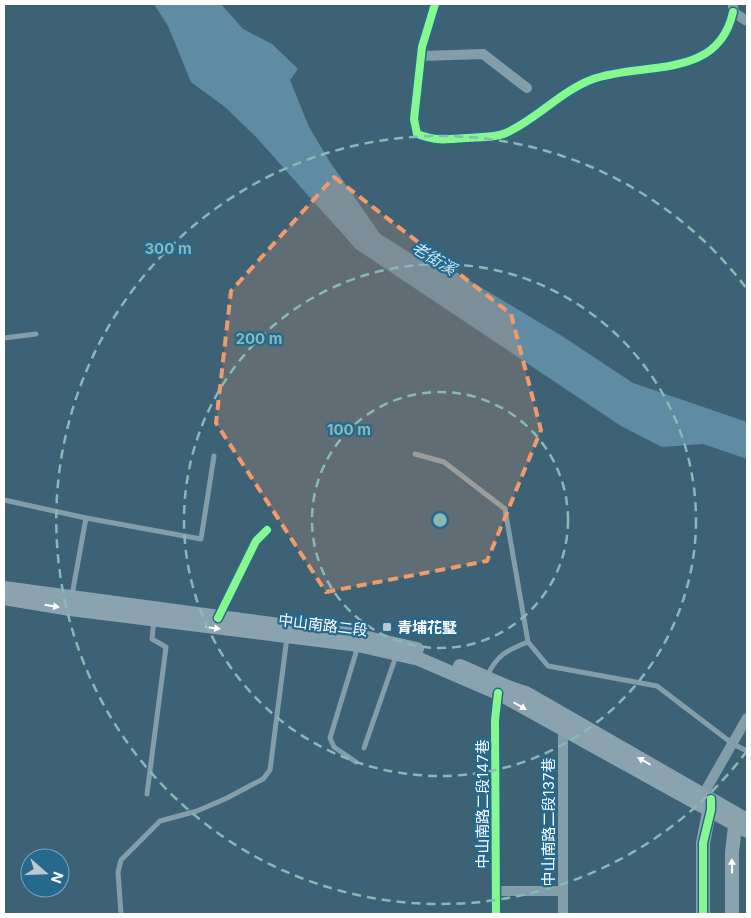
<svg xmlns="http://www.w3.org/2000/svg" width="751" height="918" viewBox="0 0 751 918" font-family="Inter,'Noto Sans TC',sans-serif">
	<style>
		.water { fill: #608ca3 }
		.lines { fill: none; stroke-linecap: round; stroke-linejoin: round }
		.lane { stroke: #849ea9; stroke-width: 5 }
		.street { stroke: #849ea9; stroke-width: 10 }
		.secondary { stroke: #8ba3af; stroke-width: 14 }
		.cycleway-casing { stroke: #25698e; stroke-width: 11 }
		.cycleway { stroke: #87f88f; stroke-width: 8 }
		.oneway { fill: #fff }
		.marked { fill: #f19b6d; fill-opacity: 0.2; stroke: #f19b6d; stroke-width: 4; stroke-dasharray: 10 6; stroke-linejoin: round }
		.ring { fill: none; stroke: #87bab6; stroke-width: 2.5; stroke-dasharray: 9 6 }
		.poi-dot { fill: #bbc8cf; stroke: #25698e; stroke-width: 2 }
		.labels { text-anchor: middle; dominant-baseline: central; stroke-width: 4.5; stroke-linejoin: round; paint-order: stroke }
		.street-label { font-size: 15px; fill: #fff; stroke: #25698e }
		.poi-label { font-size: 15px; font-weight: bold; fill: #fff; stroke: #25698e; text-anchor: start }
		.water-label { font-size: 16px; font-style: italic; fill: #c6e5f3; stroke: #25698e }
		.centre { fill: #87bab6; stroke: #25698e; stroke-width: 2.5 }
		.ring-label { font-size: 15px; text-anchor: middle; font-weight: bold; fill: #87bab6; stroke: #25698e; stroke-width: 4.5; stroke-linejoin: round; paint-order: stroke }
	</style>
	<rect width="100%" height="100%" fill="#3d6276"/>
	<path class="water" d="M 154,4 L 221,4 L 243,29 L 272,44 L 298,69 L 290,80 L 309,127 L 330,162 L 380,234 L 412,254 L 457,273 L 562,336 L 633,383 L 747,422 L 747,459 L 703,444 L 662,447 L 621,426 L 356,249 L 256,137 L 225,107 L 191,82 L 168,26 Z"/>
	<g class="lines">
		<path class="lane" d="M 4,338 L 36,334
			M 415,454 L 444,462 L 505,509 L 528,642 L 548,666 L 657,686 L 733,744 L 747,751
			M 4,500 L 86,518 L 72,595
			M 86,518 L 201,539 L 214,456
			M 487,676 C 497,655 507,650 528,642
			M 364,748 L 396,656
			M 356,762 L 334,747 L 330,738 L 358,646
			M 147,794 L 166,647 L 152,639 L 154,620
			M 121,914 L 118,872 L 121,860 L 160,821 L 197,811 L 227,798 L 263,779 L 270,770 L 287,637"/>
		<path class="street" d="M 435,4 L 422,47 L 414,119 L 417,134 C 437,141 443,140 465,138 C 477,137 495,138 506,133 C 537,119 561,91 593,79 C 643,61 718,81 733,12
			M 733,4 L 733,12 L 747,21
			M 421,56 L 483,54 L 527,88
			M 218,618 L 256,541 L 267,530
			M 700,800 L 747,718
			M 496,891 L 563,891
			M 496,914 L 495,720 L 498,693
			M 563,914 L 563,730"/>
		<path class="secondary" d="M 4,588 L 354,635 L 417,649
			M 4,598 L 70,609 L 358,645 L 419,659 L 498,693 L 747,831
			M 460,666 C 482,675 503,687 526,693 L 747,820
			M 703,914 L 703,843 L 711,802
			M 732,914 L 732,852 L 736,818"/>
		<defs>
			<path id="cycleway" d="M 435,4 L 422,47 L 414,119 L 417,134 C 437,141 443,140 465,138 C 477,137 495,138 506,133 C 537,119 561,91 593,79 C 643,61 718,81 733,12
				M 218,618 L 256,541 L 267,530
				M 496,914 L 495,720 L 498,693
				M 703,914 L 703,843 L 711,810 L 711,799"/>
		</defs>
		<use href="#cycleway" class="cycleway-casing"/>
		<use href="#cycleway" class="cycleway"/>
	</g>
	<defs><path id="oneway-solid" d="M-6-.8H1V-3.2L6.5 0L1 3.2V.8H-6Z" transform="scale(1.25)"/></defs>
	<g class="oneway">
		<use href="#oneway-solid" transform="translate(52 606) rotate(9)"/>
		<use href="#oneway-solid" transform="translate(213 628) rotate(7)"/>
		<use href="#oneway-solid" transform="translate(520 706) rotate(30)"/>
		<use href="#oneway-solid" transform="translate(644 761) rotate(-150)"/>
		<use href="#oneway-solid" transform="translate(732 866) rotate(-91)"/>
	</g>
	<path class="marked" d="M 334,177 L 511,314 L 541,430 L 487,561 L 326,592 L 216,423 L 231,291 Z"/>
	<g class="ring">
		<circle cx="440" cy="520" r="128"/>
		<circle cx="440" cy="520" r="256"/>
		<path d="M747 751A384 384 0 1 1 747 289"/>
	</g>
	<rect class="poi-dot" x="382" y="622" width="10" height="10" rx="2.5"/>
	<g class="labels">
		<g class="street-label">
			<text transform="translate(323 625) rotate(7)">中山南路二段</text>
			<text transform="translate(482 804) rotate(-90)">中山南路二段147巷</text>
			<text transform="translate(548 822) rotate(-90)">中山南路二段137巷</text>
		</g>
		<g class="poi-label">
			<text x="397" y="627">青埔花墅</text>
		</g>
		<g class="water-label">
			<text transform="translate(434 258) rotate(31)">老街溪</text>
		</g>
	</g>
	<circle cx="440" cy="520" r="8" class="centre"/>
	<g class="ring-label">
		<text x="168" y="254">300 m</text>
		<text x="259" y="344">200 m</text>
		<text x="349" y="435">100 m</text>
	</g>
	<rect width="751" height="918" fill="none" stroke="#ffffff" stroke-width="10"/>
	<g transform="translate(45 873) rotate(110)"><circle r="24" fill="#25698e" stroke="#7ca5bb"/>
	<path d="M0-4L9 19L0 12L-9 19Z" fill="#bbc8cf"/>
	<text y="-8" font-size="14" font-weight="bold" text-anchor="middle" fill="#ffffff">N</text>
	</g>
</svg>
